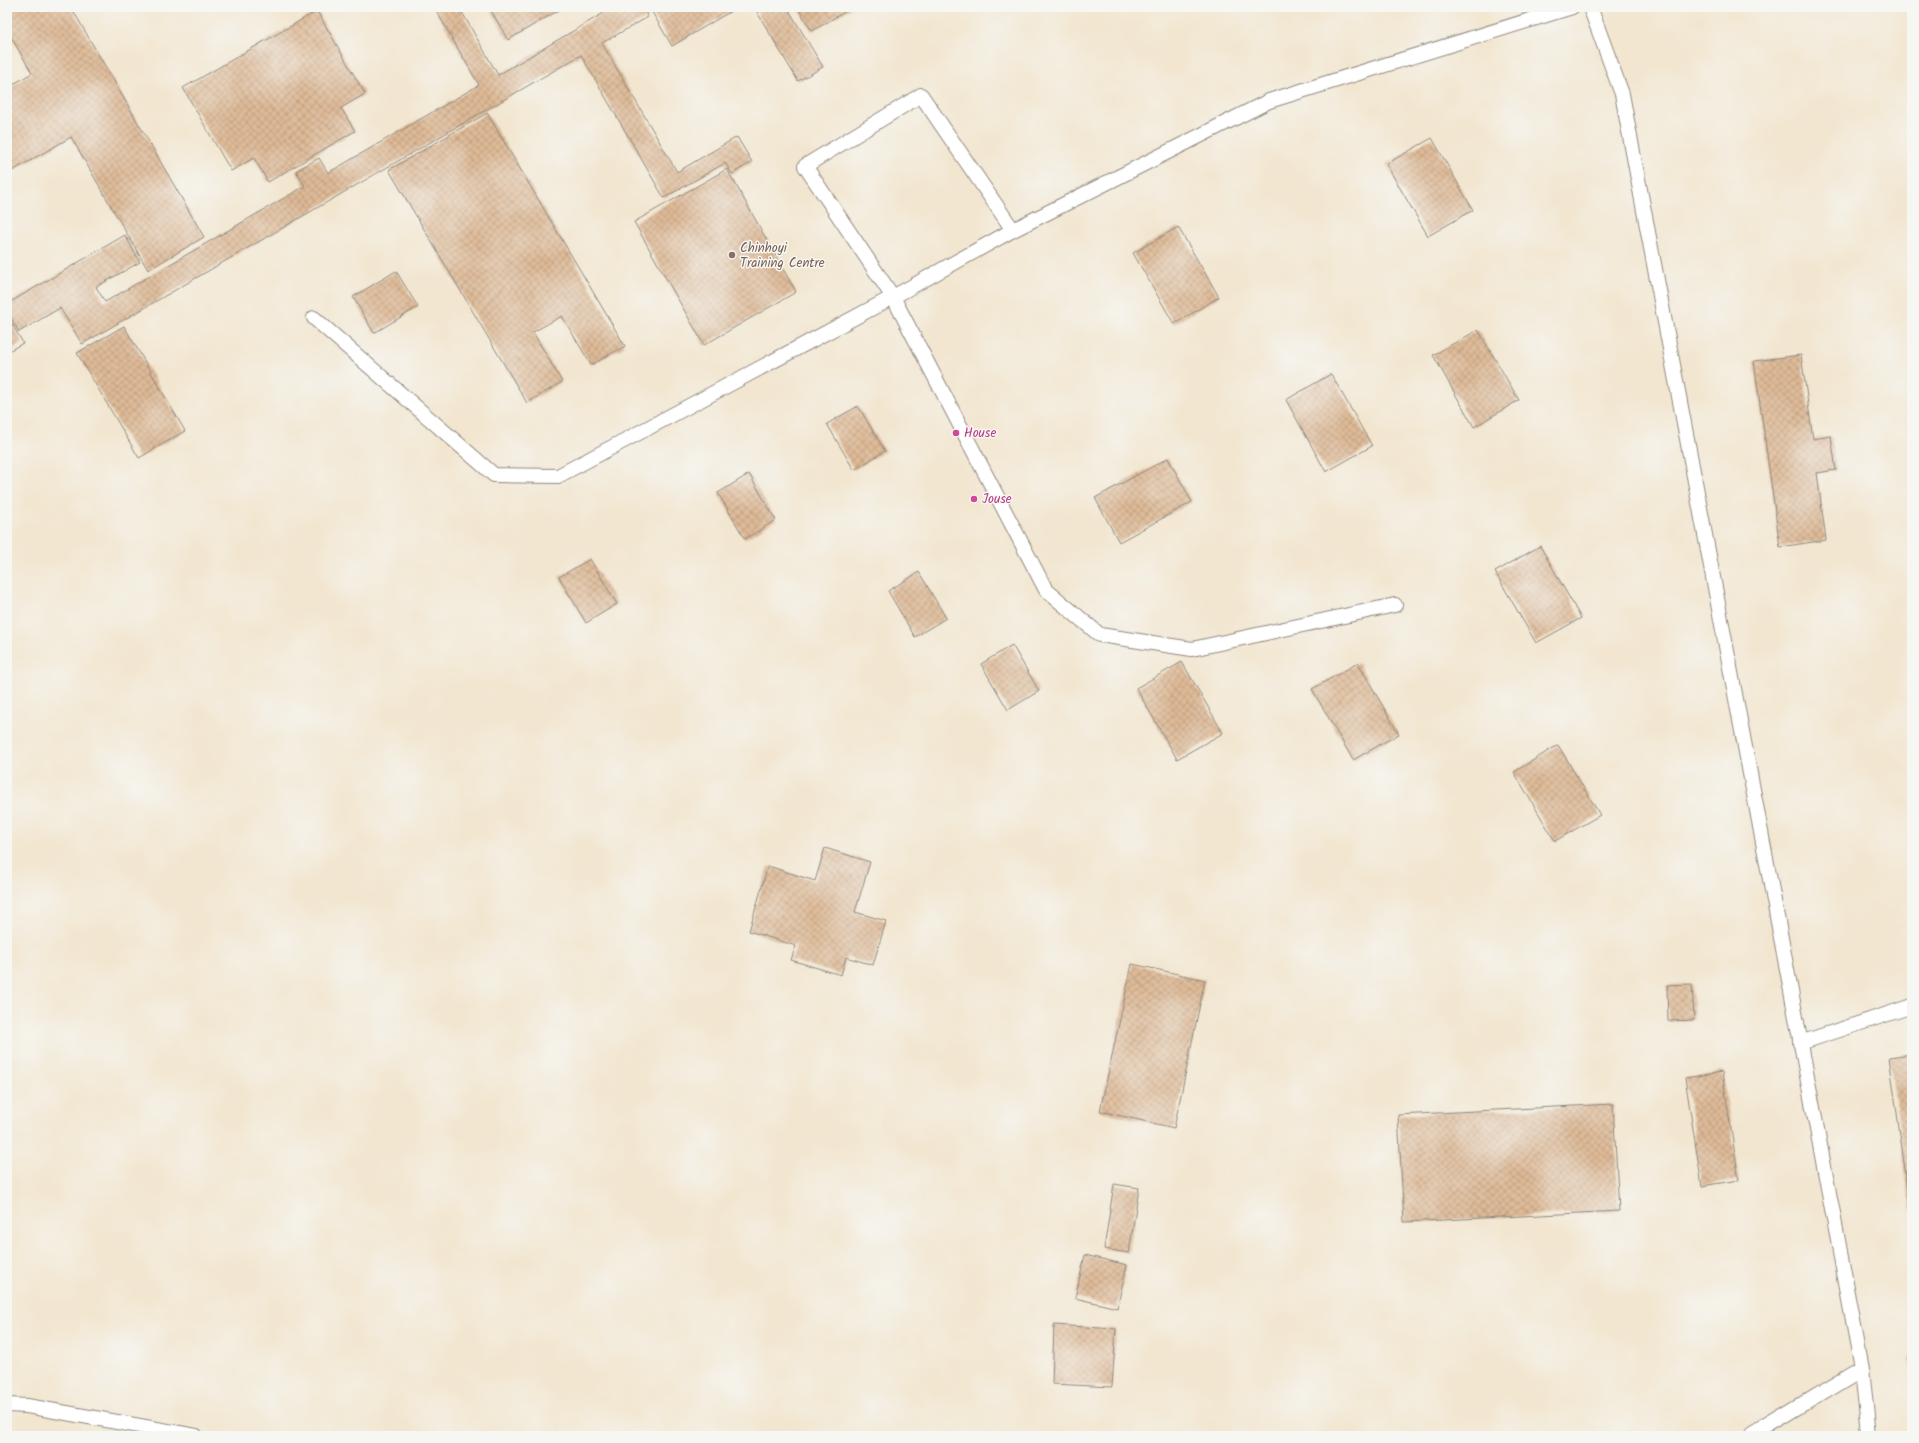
<svg xmlns="http://www.w3.org/2000/svg" width="1919" height="1443" viewBox="0 0 1919 1443" font-family="Kalam,sans-serif">
	<style>
		.building { fill: url(#building-cross-hatch) }
		.lines { fill: none; stroke-linecap: round; stroke-linejoin: round }
		.service-casing { stroke: #8e887e; stroke-width: 16 }
		.service { stroke: #fff; stroke-width: 14 }
		.education-dot { fill: #8d6e63; stroke: #f6f6f2; stroke-width: 1.5 }
		.hotel-dot { fill: #d1479c; stroke: #f6f6f2; stroke-width: 1.5 }
		.labels { text-anchor: middle; dominant-baseline: central; stroke-width: 3; stroke-linejoin: round; paint-order: stroke }
		.education-label { font-size: 13px; fill: #785e54; stroke: #f6f6f2; text-anchor: start }
		.hotel-label { font-size: 13px; fill: #b23c85; stroke: #f6f6f2; text-anchor: start }
	</style>
	<defs>
		<pattern id="building-cross-hatch" width="8" height="8" patternUnits="userSpaceOnUse"><rect width="8" height="8" fill="#dfbb98"/><path d="M0 0l8 8M0 8l8-8" fill="none" stroke="#b5987c"/></pattern>
	</defs>
	<rect width="100%" height="100%" fill="#f6f6f2"/>
	<filter id="ink" filterUnits="userSpaceOnUse"><feTurbulence type="fractalNoise" baseFrequency=".025" numOctaves="2"/><feDisplacementMap in="SourceGraphic" scale="8" xChannelSelector="R" yChannelSelector="G"/><feConvolveMatrix kernelMatrix="1 2 1 2 8 2 1 2 1" color-interpolation-filters="sRGB"/></filter>
	<filter id="wash" filterUnits="userSpaceOnUse"><feTurbulence type="fractalNoise" baseFrequency=".012" numOctaves="4" result="noise"/><feDisplacementMap in="SourceGraphic" scale="16" xChannelSelector="R" yChannelSelector="G"/><feGaussianBlur stdDeviation="0.9" result="paint"/><feColorMatrix in="noise" values="0 0 0 0 0 0 0 0 0 0 0 0 0 0 0 0 0 1.4 0 .05"/><feComposite in="paint" operator="in"/></filter>
	<g filter="url(#wash)">
		<rect width="100%" height="100%" fill="#f2e6d0"/>
		<g id="blocks">
			<path class="building" d="M 7,7 L 71,7 L 204,237 L 148,270 L 71,137 L 7,174 L 7,88 L 32,73 L 7,30 Z
				M 434,7 L 459,7 L 498,75 L 614,7 L 642,7 L 648,17 L 602,43 L 677,172 L 737,137 L 752,162 L 732,174 L 725,163 L 664,198 L 581,55 L 82,344 L 60,308 L 19,332 L 7,311 L 7,304 L 125,235 L 140,262 L 96,287 L 105,302 L 305,186 L 296,171 L 319,158 L 328,173 L 479,85 Z
				M 489,7 L 564,7 L 508,40 Z
				M 649,7 L 738,7 L 672,46 Z
				M 754,7 L 787,7 L 823,67 L 798,81 Z
				M 797,7 L 853,7 L 812,31 Z
				M 317,11 L 365,94 L 341,108 L 355,131 L 268,182 L 254,158 L 231,171 L 183,88 Z
				M 487,113 L 625,346 L 591,365 L 562,316 L 533,332 L 562,382 L 527,403 L 389,170 Z
				M 1432,138 L 1473,210 L 1428,236 L 1386,164 Z
				M 727,169 L 796,292 L 704,345 L 634,222 Z
				M 1178,227 L 1219,297 L 1174,324 L 1133,253 Z
				M 396,271 L 418,307 L 374,333 L 353,297 Z
				M 7,315 L 23,343 L 7,352 Z
				M 124,326 L 185,431 L 139,458 L 77,353 Z
				M 1478,330 L 1519,400 L 1474,427 L 1433,355 Z
				M 1801,355 L 1813,439 L 1831,436 L 1836,470 L 1817,473 L 1826,540 L 1780,547 L 1754,361 Z
				M 1331,374 L 1372,446 L 1326,472 L 1286,400 Z
				M 858,406 L 885,451 L 854,470 L 827,424 Z
				M 1168,458 L 1192,502 L 1119,542 L 1095,498 Z
				M 749,474 L 776,520 L 745,539 L 718,493 Z
				M 1540,546 L 1581,618 L 1536,643 L 1495,572 Z
				M 590,559 L 617,604 L 586,623 L 559,577 Z
				M 919,572 L 946,618 L 915,637 L 888,591 Z
				M 1012,645 L 1039,691 L 1008,710 L 981,664 Z
				M 1182,662 L 1223,733 L 1177,759 L 1136,688 Z
				M 1358,663 L 1399,734 L 1353,760 L 1312,689 Z
				M 1558,745 L 1600,815 L 1555,841 L 1514,772 Z
				M 825,848 L 870,862 L 855,912 L 886,921 L 873,965 L 846,957 L 841,975 L 791,960 L 796,946 L 749,931 L 768,866 L 815,881 Z
				M 1132,964 L 1205,980 L 1174,1128 L 1100,1111 Z
				M 1692,984 L 1694,1020 L 1668,1021 L 1667,985 Z
				M 1912,1054 L 1912,1212 L 1911,1212 L 1889,1057 Z
				M 1722,1072 L 1739,1180 L 1702,1186 L 1685,1078 Z
				M 1613,1104 L 1619,1211 L 1404,1222 L 1398,1115 Z
				M 1114,1184 L 1139,1188 L 1129,1253 L 1104,1249 Z
				M 1085,1255 L 1127,1265 L 1117,1308 L 1075,1298 Z
				M 1054,1325 L 1116,1329 L 1112,1387 L 1052,1384 Z
				M 1912,1356 L 1912,1371 L 1911,1371 L 1910,1357 Z"/>
		</g>
	</g>
	<g filter="url(#ink)">
		<use href="#blocks" fill-opacity="0" stroke="#8e887e" stroke-width="1"/>
		<g class="lines">
			<defs>
				<path id="service" d="M 1590,7 L 1622,94 L 1862,1368 L 1869,1436
					M 1013,230 L 921,95 L 805,166 L 893,297 L 1046,590 L 1100,635 L 1192,649 L 1395,605
					M 314,318 L 494,475 L 558,476 L 893,297 L 1013,230 L 1269,101 L 1572,7
					M 1800,1043 L 1912,1006
					M 7,1405 L 27,1406 L 196,1436
					M 1749,1436 L 1862,1368"/>
			</defs>
			<use href="#service" class="service-casing"/>
			<use href="#service" class="service"/>
		</g>
	</g>
	<circle class="education-dot" cx="732" cy="255" r="4"/>
	<g class="hotel-dot">
		<circle cx="956" cy="433" r="4"/>
		<circle cx="974" cy="499" r="4"/>
	</g>
	<g class="labels">
		<g class="education-label">
			<text x="740" y="248">Chinhoyi<tspan x="740" dy="15">Training Centre</tspan></text>
		</g>
		<g class="hotel-label">
			<text x="964" y="433">House</text>
			<text x="982" y="499">Jouse</text>
		</g>
	</g>
	<rect width="1919" height="1443" fill="none" stroke="#f6f6f2" stroke-width="24"/>
</svg>
